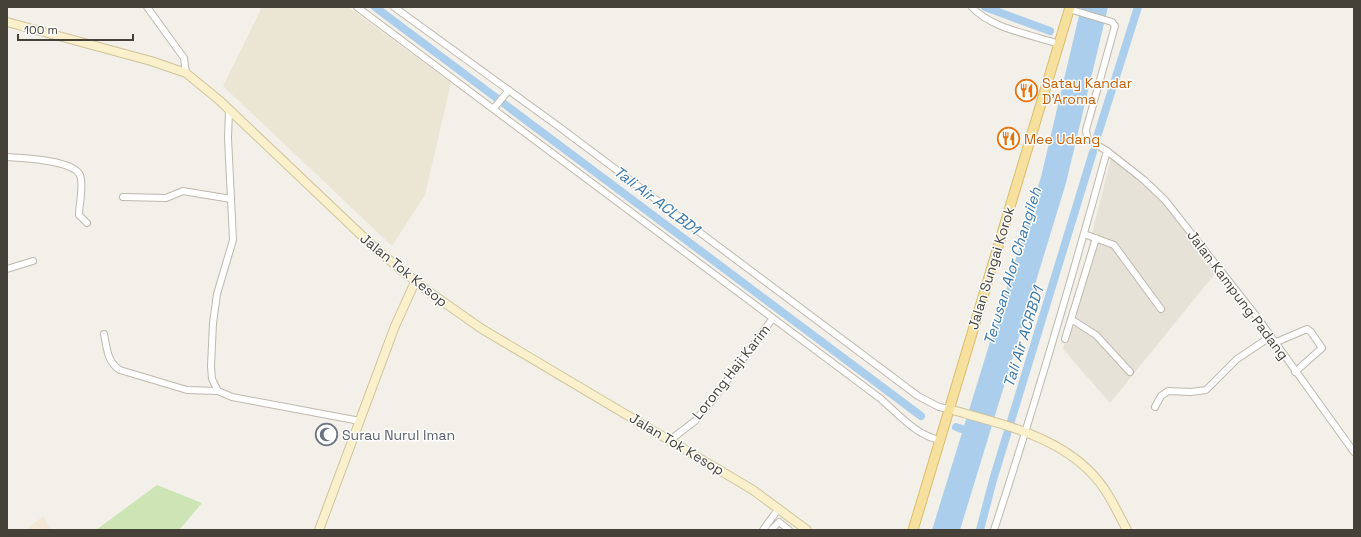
<svg xmlns="http://www.w3.org/2000/svg" width="1361" height="537" viewBox="0 0 1361 537" font-family="'Space Grotesk',sans-serif">
	<style>
		.residential { fill: #e6e2d7 }
		.commercial { fill: #f3e7d6 }
		.education { fill: #ebe5d4 }
		.green { fill: #cde4b5 }
		.water { fill: #aaceeb }
		.lines { fill: none; stroke-linecap: round; stroke-linejoin: round }
		.canal { stroke: #aaceeb; stroke-width: 8 }
		.street-casing { stroke: #beb8ac; stroke-width: 8 }
		.secondary-casing { stroke: #cfc39c; stroke-width: 10 }
		.primary-casing { stroke: #dabd6f; stroke-width: 11 }
		.street { stroke: #fff; stroke-width: 6 }
		.secondary { stroke: #faf0cb; stroke-width: 8 }
		.primary { stroke: #f6e09e; stroke-width: 9 }
		.labels { text-anchor: middle; dominant-baseline: central; stroke-width: 3; stroke-linejoin: round; paint-order: stroke }
		.food-label { font-size: 14px; fill: #c56008; stroke: #fff; text-anchor: start }
		.street-label { font-size: 14px; fill: #464138; stroke: #fff }
		.worship-label { font-size: 14px; fill: #5b616d; stroke: #fff; text-anchor: start }
		.water-label { font-size: 15px; font-style: italic; fill: #3977aa; stroke: #fff }
	</style>
	<rect width="100%" height="100%" fill="#f3f0e9"/>
	<path class="residential" d="M 1111,158 L 1164,202 L 1217,271 L 1110,403 L 1063,349 Z"/>
	<path class="commercial" d="M 43,516 L 51,530 L 25,530 Z"/>
	<path class="education" d="M 262,7 L 348,7 L 451,83 L 425,195 L 392,246 L 223,86 Z"/>
	<path class="green" d="M 157,485 L 202,503 L 179,530 L 96,530 Z"/>
	<path class="water" d="M 1081,7 L 1108,7 L 1066,183 L 960,530 L 932,530 L 1041,177 Z"/>
	<g class="lines">
		<path class="canal" d="M 375,7 L 921,416
			M 985,7 L 1050,31
			M 1097,137 L 1138,7
			M 956,427 L 973,433
			M 980,530 L 993,480 L 1093,152"/>
		<defs>
			<path id="street" d="M 147,7 L 184,58 L 186,73
				M 357,7 L 881,399 C 898,414 917,436 940,440
				M 394,7 L 558,126 L 918,396 L 939,407 L 949,409
				M 972,7 C 990,28 1032,35 1059,44
				M 1069,9 L 1112,22 L 1115,26 L 1086,130 L 1087,137 L 1089,140 L 1107,151 L 1144,180 L 1165,200 L 1257,317 L 1354,452
				M 494,108 L 509,90
				M 229,110 L 228,138 L 233,240 L 217,294 L 213,323 L 211,366 L 212,379 L 218,391 L 232,397 L 360,421
				M 7,157 C 23,158 73,160 80,175 C 84,184 79,205 79,215 L 87,223
				M 123,197 L 166,198 L 183,191 L 231,199
				M 1084,234 L 1114,245 L 1161,309
				M 7,269 L 33,261
				M 1071,319 L 1096,335 L 1130,372
				M 104,334 C 107,348 107,362 120,370 L 187,390 L 218,391
				M 1065,339 L 1096,238
				M 1274,343 L 1307,329 L 1311,332 L 1322,348 L 1295,372
				M 1155,407 L 1161,396 L 1168,391 L 1191,392 L 1206,390 L 1237,359 L 1270,337
				M 670,440 L 695,421 L 718,393 L 773,318
				M 763,530 L 779,508
				M 771,530 L 779,522 L 789,530
				M 994,530 C 1035,405 1072,278 1107,151"/>
			<path id="secondary" d="M 7,22 L 151,61 L 186,73 L 219,100 L 377,250 L 425,289 L 482,329 L 753,490 L 807,530
				M 949,409 C 1004,425 1071,438 1105,490 C 1113,502 1120,517 1127,530
				M 319,530 L 395,326 L 415,282"/>
			<path id="primary" d="M 913,530 L 1070,7"/>
		</defs>
		<use href="#street" class="street-casing"/>
		<use href="#secondary" class="secondary-casing"/>
		<use href="#primary" class="primary-casing"/>
		<use href="#street" class="street"/>
		<use href="#secondary" class="secondary"/>
		<use href="#primary" class="primary"/>
	</g>
	<defs>
		<symbol id="restaurant-ring" viewBox="-11 -11 22 22"><circle r="9.5" fill="#fff" stroke="#e8710a" stroke-width="1.5"/><path d="M-5-6h1v4h1v-4h1v4h1v-4h1v5L-1.5 .5V6h-2V.5L-5-1ZM5-6V6H3V1.5H1.5Q1.5-4 5-6Z" fill="#e8710a"/></symbol>
		<symbol id="mosque-ring" viewBox="-11 -11 22 22"><circle r="9.5" fill="#fff" stroke="#6b7280" stroke-width="1.5"/><path d="M3.5-4.9A6 6 0 1 0 3.5 4.9A5 5 0 1 1 3.5-4.9Z" fill="#6b7280"/></symbol>
	</defs>
	<g fill-rule="evenodd">
		<use href="#restaurant-ring" x="1014" y="78" width="25" height="25"/>
		<use href="#restaurant-ring" x="996" y="126" width="25" height="25"/>
		<use href="#mosque-ring" x="314" y="422" width="25" height="25"/>
	</g>
	<g class="labels">
		<g class="food-label">
			<text x="1042" y="83">Satay Kandar<tspan x="1042" dy="16">D'Aroma</tspan></text>
			<text x="1024" y="139">Mee Udang</text>
		</g>
		<g class="street-label">
			<text transform="translate(991 268) rotate(-73)">Jalan Sungai Korok</text>
			<text transform="translate(404 270) rotate(39)">Jalan Tok Kesop</text>
			<text transform="translate(1238 295) rotate(53)">Jalan Kampung Padang</text>
			<text transform="translate(731 372) rotate(-52)">Lorong Haji Karim</text>
			<text transform="translate(677 444) rotate(31)">Jalan Tok Kesop</text>
		</g>
		<g class="worship-label">
			<text x="342" y="435">Surau Nurul Iman</text>
		</g>
		<g class="water-label">
			<text transform="translate(657 200) rotate(37)">Tali Air ACLBD1</text>
			<text transform="translate(1012 266) rotate(-73)">Terusan Alor Changileh</text>
			<text transform="translate(1023 337) rotate(-73)">Tali Air ACRBD1</text>
		</g>
	</g>
	<rect width="1361" height="537" fill="none" stroke="#464138" stroke-width="16"/>
	<path d="M18 34v6h115v-6" fill="none" stroke="#464138" stroke-width="2"/>
	<text x="24" y="34" font-size="12" fill="#464138" stroke="#ffffff" stroke-width="3" paint-order="stroke">100 m</text>
</svg>
